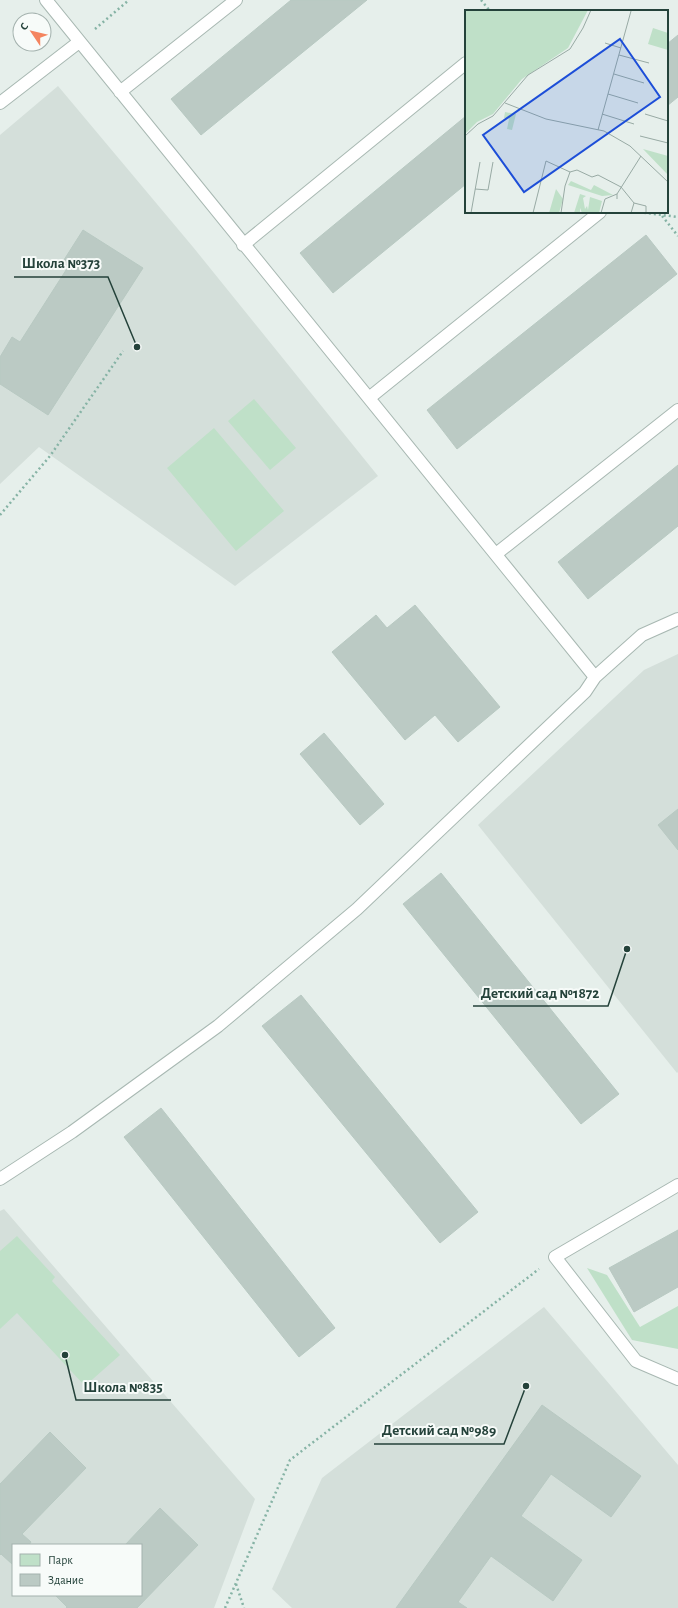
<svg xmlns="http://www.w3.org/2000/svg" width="678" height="1608" viewBox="0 0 678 1608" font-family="'Alegreya Sans',sans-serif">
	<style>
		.built { fill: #d4dfda; fill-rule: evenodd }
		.green { fill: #bfe0c8 }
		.building { fill: #bbcac4; stroke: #b8c9c2 }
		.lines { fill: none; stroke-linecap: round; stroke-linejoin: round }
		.lane-casing { stroke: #a8b8b2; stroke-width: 14 }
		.path { stroke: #86b3a5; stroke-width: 2.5; stroke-dasharray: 2 3; stroke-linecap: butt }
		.lane { stroke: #fff; stroke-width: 12 }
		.inset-road { fill: none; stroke: #98aaa4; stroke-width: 1 }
		.view { fill: #1d4ed8; fill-opacity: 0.15; stroke: #1d4ed8; stroke-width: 2 }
		.inset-edge { fill: none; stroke: #24423a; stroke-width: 2 }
		.leader { fill: none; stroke: #24423a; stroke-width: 1.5 }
		.callout-dot { fill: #24423a; stroke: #f7fbf9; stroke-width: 1.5 }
		.callout-label { font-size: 15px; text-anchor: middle; font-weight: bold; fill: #24423a; stroke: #f7fbf9; stroke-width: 4; stroke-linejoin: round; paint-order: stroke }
	</style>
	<rect width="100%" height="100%" fill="#e6efeb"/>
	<path class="built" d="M 58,86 L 193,247 L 378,476 L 235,586 L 39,447 L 0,484 L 0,135 Z
		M 678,654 L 678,1072 L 677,1073 L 478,825 L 644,670 Z
		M 4,1209 L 255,1499 L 214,1608 L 0,1608 L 0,1211 ZM 13,1545 L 141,1545 L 141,1595 L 13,1595 Z
		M 544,1307 L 678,1465 L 678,1608 L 292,1608 L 272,1589 L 322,1478 Z"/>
	<path class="green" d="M 254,399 L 296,448 L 270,470 L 228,421 Z
		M 214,428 L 284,511 L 236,551 L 167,468 Z
		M 17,1236 L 55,1277 L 52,1281 L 120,1355 L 85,1386 L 17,1313 L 0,1329 L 0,1251 Z
		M 587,1268 L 607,1275 L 640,1327 L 678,1306 L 678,1349 L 632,1340 Z"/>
	<path class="building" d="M 291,0 L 367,0 L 201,135 L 171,99 Z
		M 678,35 L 678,97 L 667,106 L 667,44 Z
		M 466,116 L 466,184 L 333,293 L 300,253 Z
		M 83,230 L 143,268 L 48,415 L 0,384 L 0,357 L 12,337 L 20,342 L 68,267 L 62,263 Z
		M 646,235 L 677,274 L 457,449 L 427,410 Z
		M 678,465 L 678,526 L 588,599 L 558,562 Z
		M 415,605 L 500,707 L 458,742 L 435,715 L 405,740 L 332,652 L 376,615 L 387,628 Z
		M 324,733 L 384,804 L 360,825 L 300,754 Z
		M 678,809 L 678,850 L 658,825 Z
		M 441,873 L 619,1094 L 581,1124 L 403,904 Z
		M 301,995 L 478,1212 L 440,1243 L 262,1026 Z
		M 161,1108 L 335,1328 L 299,1357 L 124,1137 Z
		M 678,1230 L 678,1287 L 634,1312 L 609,1268 Z
		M 542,1405 L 641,1476 L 611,1517 L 551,1474 L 521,1516 L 582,1560 L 553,1601 L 491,1556 L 458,1602 L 467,1608 L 396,1608 Z
		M 50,1432 L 86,1468 L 22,1534 L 31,1542 L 29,1545 L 13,1545 L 12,1564 L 1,1554 L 0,1555 L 0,1484 Z
		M 160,1508 L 198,1545 L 137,1608 L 66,1608 L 67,1607 L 55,1595 L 141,1595 L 141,1545 L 125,1545 Z"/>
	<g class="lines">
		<defs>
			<path id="lane" d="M 46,0 L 595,677
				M 120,92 L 236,0
				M 0,103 L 79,42
				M 243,245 L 466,63
				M 369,398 L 600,212
				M 496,554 L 678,410
				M 0,1179 L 72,1132 L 218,1026 L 357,909 L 585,692 L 595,677 L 642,635 L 678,619
				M 678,1185 L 555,1257 L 636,1361 L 678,1379"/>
		</defs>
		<use href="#lane" class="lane-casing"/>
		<path class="path" d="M 481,0 L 490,11
			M 95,29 L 129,0
			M 639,212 L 678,217
			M 659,212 L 678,236
			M 0,515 L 50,456 L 123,351
			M 236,1584 L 244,1608
			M 225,1608 L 290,1460 L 539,1269"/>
		<use href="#lane" class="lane"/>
	</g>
	<g transform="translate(465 10)">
		<rect width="203" height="203" fill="#e6efeb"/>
		<path d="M 0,0 L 123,0 L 103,38 L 57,69 L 28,104 L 12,112 L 0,124 ZM 188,18 L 203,23 L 203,40 L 183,34 ZM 40,102 L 51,104 L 47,120 L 42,119 L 44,109 L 39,108 ZM 178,139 L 203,146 L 203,165 ZM 106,171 L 126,180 L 129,175 L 148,185 L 137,186 L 103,175 ZM 91,179 L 98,189 L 94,203 L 84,203 ZM 115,184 L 121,186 L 118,188 L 120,199 L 122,196 L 123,200 L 125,187 L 137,191 L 134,203 L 117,203 L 115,198 L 115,203 L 109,203 Z" fill="#bfe0c8"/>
		<path class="inset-road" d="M 140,33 L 156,38M 154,45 L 184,53M 149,64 L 179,73M 143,84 L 173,93M 40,93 L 81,109 L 139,121 L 165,136 L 203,172M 137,104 L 169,114M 180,104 L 203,111M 133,120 L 166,1M 0,126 L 13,114 L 28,106 L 63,65 L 105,39 L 118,18 L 126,0M 175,126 L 203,133M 10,179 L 23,180 L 28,152M 152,189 L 152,184 L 176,146M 169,193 L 181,196 L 181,203M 6,203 L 15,152M 68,203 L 81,151 L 105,162 L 112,160 L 127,167 L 133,165 L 156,177 L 169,193 L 166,203M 96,203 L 100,176 L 105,162M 136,203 L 140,189 L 152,184"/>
		<path class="view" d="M 155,29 L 195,87 L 59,182 L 18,125 Z"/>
		<rect width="203" height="203" class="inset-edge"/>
	</g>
	<path class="leader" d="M137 347L108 277H14M627 949L608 1006H473M65 1355L76 1400H171M526 1386L504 1444H374"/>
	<g class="callout-dot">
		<circle cx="137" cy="347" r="4"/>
		<circle cx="627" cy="949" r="4"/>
		<circle cx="65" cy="1355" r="4"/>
		<circle cx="526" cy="1386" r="4"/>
	</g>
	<g class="callout-label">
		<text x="61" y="268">Школа №373</text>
		<text x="540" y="998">Детский сад №1872</text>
		<text x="123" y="1392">Школа №835</text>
		<text x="439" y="1435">Детский сад №989</text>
	</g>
	<rect x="12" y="1544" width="130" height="52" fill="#f7fbf9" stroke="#a3b1ad"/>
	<rect x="20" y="1554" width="20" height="12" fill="#bfe0c8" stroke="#a3b1ad"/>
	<text x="48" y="1564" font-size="12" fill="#24423a">Парк</text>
	<rect x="20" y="1574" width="20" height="12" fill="#bbcac4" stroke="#a3b1ad"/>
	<text x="48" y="1584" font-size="12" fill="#24423a">Здание</text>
	<g transform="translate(32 32) rotate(305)"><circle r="19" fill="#f7fbf9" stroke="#a3b1ad"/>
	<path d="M0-3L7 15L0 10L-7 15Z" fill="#f4845f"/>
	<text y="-6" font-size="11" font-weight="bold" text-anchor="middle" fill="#24423a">С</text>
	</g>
</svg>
